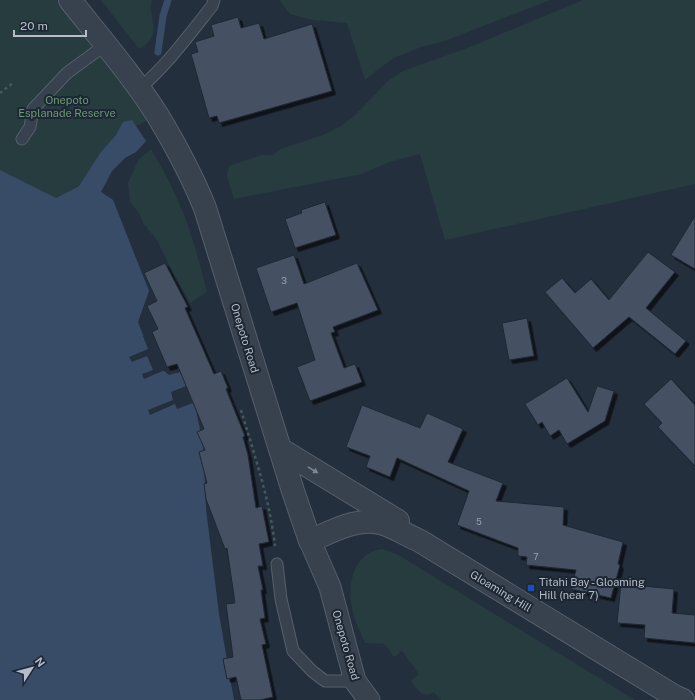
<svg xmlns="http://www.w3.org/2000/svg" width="695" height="700" viewBox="0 0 695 700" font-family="'Public Sans',sans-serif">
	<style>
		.green { fill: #263c3f }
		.water { fill: #394c67 }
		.pier { fill: #242f3e }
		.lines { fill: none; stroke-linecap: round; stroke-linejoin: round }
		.stream { stroke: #394c67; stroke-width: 7 }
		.building { fill: #455162; stroke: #1f2835; filter: url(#shadow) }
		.service-casing { stroke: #565f6c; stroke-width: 13 }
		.minor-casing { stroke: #565f6c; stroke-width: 23 }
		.tertiary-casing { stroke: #565f6c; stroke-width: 24 }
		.path { stroke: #44595c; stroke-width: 2.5; stroke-dasharray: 3 3; stroke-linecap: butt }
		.service { stroke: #38414e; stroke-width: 11 }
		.minor { stroke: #38414e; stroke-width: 21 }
		.tertiary { stroke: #38414e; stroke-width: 22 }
		.oneway { fill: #7c8592 }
		.transit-dot { fill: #1a4fb4; stroke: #1d2633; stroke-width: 1.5 }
		.labels { text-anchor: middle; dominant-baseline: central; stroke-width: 4; stroke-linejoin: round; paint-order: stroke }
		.number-label { font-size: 9px; fill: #98a1af }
		.park-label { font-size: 11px; fill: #6b9a76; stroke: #1d2633 }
		.street-label { font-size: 11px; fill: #b4bcc9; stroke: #1d2633 }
		.poi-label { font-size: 11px; fill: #b4bcc9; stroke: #1d2633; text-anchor: start }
	</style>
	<defs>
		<filter id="shadow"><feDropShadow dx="3.5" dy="3.5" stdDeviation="0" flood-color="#0009"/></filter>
	</defs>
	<rect width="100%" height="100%" fill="#242f3e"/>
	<path class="green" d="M 0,0 L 70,0 L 158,116 L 136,126 L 85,182 L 56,198 L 0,170 Z
		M 101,0 L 152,0 C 148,13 159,30 149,41 C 147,44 142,47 139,49 Z
		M 279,0 L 550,0 L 445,41 L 421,47 L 394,58 L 377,70 L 365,80 L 347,23 L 313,20 L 290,14 Z
		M 583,0 L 695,0 L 695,184 L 445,240 L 420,154 L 389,162 L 362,174 L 234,199 L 227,176 L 229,166 L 262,155 L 273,155 L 281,149 L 323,135 L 341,126 L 355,115 L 388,81 L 403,71 L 470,47 Z
		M 151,149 C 159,163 167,176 173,190 C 189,222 198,257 207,292 L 190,303 L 170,267 L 157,240 L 143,223 L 139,213 L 130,202 L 128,183 L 138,160 Z
		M 382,549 L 389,551 L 400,556 L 635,700 L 441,700 L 434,692 C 423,700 417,689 411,681 L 419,674 L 402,651 L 394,657 L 385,644 L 365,643 C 360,631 354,620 352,608 C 347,583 354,553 382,549 Z"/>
	<path class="water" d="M 132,120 L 146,141 L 136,152 L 125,158 L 112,171 L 101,192 L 113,200 L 149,291 L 138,322 L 154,363 L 169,375 L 188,370 L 203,445 L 206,509 L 219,614 L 234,700 L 0,700 L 0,170 L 56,198 L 79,186 L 101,152 L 116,135 L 123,122 Z"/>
	<path class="pier" d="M 145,335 L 155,362 L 165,370 L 144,379 L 142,374 L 153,370 L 147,356 L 132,362 L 129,357 L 148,349 L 143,336 Z
		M 186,386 L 193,403 L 177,409 L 175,404 L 150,415 L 148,410 L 173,400 L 171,392 Z"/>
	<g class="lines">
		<path class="stream" d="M 158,52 L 163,16 L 168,0"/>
	</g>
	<path class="building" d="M 238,17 L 241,28 L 259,23 L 264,39 L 312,24 L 332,91 L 219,123 L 217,116 L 209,118 L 191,54 L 198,52 L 195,42 L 214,36 L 211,25 Z
		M 325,202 L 336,235 L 295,248 L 285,219 L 302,213 L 301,210 Z
		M 695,216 L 695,269 L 671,255 Z
		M 648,252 L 675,272 L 646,308 L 686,341 L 675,354 L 629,317 L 593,348 L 545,292 L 562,278 L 575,293 L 591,279 L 609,300 Z
		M 294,255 L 304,284 L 357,263 L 378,310 L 333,327 L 335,332 L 331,333 L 344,368 L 355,364 L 362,382 L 310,401 L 297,367 L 315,360 L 297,303 L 271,312 L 256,268 Z
		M 165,263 L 188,307 L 185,308 L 214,374 L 221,371 L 228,388 L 226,389 L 245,436 L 243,437 L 248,455 L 256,508 L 262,506 L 269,542 L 259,544 L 263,566 L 258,566 L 263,590 L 261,590 L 265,618 L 260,619 L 266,644 L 262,645 L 273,697 L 260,700 L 241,700 L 236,677 L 227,679 L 223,659 L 233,657 L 226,604 L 235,603 L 227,548 L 225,549 L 206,499 L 204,484 L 207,483 L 199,452 L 205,450 L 197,432 L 204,429 L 177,364 L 167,367 L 152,332 L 158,329 L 147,306 L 157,301 L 144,273 Z
		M 527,318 L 534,356 L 509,360 L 502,323 Z
		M 567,378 L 588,412 L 597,386 L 614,391 L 605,421 L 567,444 L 559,430 L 550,436 L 542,422 L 538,425 L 525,404 Z
		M 671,379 L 695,405 L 695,466 L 658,427 L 662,423 L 644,404 Z
		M 362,405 L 420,428 L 427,413 L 463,429 L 448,462 L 503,483 L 496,501 L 564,507 L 563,525 L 623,542 L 618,564 L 620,565 L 611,598 L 571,589 L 576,570 L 526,565 L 527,557 L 518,556 L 518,548 L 457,525 L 469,491 L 397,458 L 390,477 L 366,467 L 370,456 L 346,447 Z
		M 621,584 L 674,589 L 672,613 L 695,615 L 695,643 L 644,638 L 645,625 L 617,623 Z"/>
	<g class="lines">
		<defs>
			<path id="service" d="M 139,89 C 167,65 189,35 212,6 L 214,0
				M 22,139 L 30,127 L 33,109 L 67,73 L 105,45
				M 277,564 L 281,599 L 293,651 L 312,671 L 325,681 L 355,681"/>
			<path id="minor" d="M 310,541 L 330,587 L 355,681 L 369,700"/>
			<path id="tertiary" d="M 70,0 C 100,38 132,75 158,116 C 176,146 192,176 205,208 L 293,491 L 310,541 C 333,531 359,516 384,524 C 396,528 408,536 420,541 L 674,696 L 683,700
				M 280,449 L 398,521"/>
		</defs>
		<use href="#service" class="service-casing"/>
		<use href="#minor" class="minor-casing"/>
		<use href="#tertiary" class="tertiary-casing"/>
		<path class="path" d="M 0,93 L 13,83
			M 241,410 C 254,454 270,500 275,546"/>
		<use href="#service" class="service"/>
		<use href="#minor" class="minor"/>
		<use href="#tertiary" class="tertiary"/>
	</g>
	<defs><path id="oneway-solid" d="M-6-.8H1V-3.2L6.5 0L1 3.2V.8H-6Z"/></defs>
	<use class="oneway" href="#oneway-solid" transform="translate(313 470) rotate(31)"/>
	<rect class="transit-dot" x="527" y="584" width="8" height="8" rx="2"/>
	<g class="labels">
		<g class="number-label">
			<text x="284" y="280">3</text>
			<text x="479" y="521">5</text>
			<text x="536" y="556">7</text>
		</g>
		<g class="park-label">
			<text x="67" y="100">Onepoto<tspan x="67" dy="13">Esplanade Reserve</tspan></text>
		</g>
		<g class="street-label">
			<text transform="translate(245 338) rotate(73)">Onepoto Road</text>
			<text transform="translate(501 591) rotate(31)">Gloaming Hill</text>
			<text transform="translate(346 645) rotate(74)">Onepoto Road</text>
		</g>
		<g class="poi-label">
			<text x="539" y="582">Titahi Bay - Gloaming<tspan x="539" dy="13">Hill (near 7)</tspan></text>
		</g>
	</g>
	<g transform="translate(32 668) rotate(54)" stroke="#1d2633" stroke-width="3" paint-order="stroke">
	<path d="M0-3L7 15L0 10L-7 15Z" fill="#b4bcc9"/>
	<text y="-6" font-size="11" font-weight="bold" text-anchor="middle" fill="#b4bcc9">N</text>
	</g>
	<path d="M14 30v6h72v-6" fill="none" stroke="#b4bcc9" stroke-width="2"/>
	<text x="20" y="30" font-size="12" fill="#b4bcc9" stroke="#1d2633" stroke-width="3" paint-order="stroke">20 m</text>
</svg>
